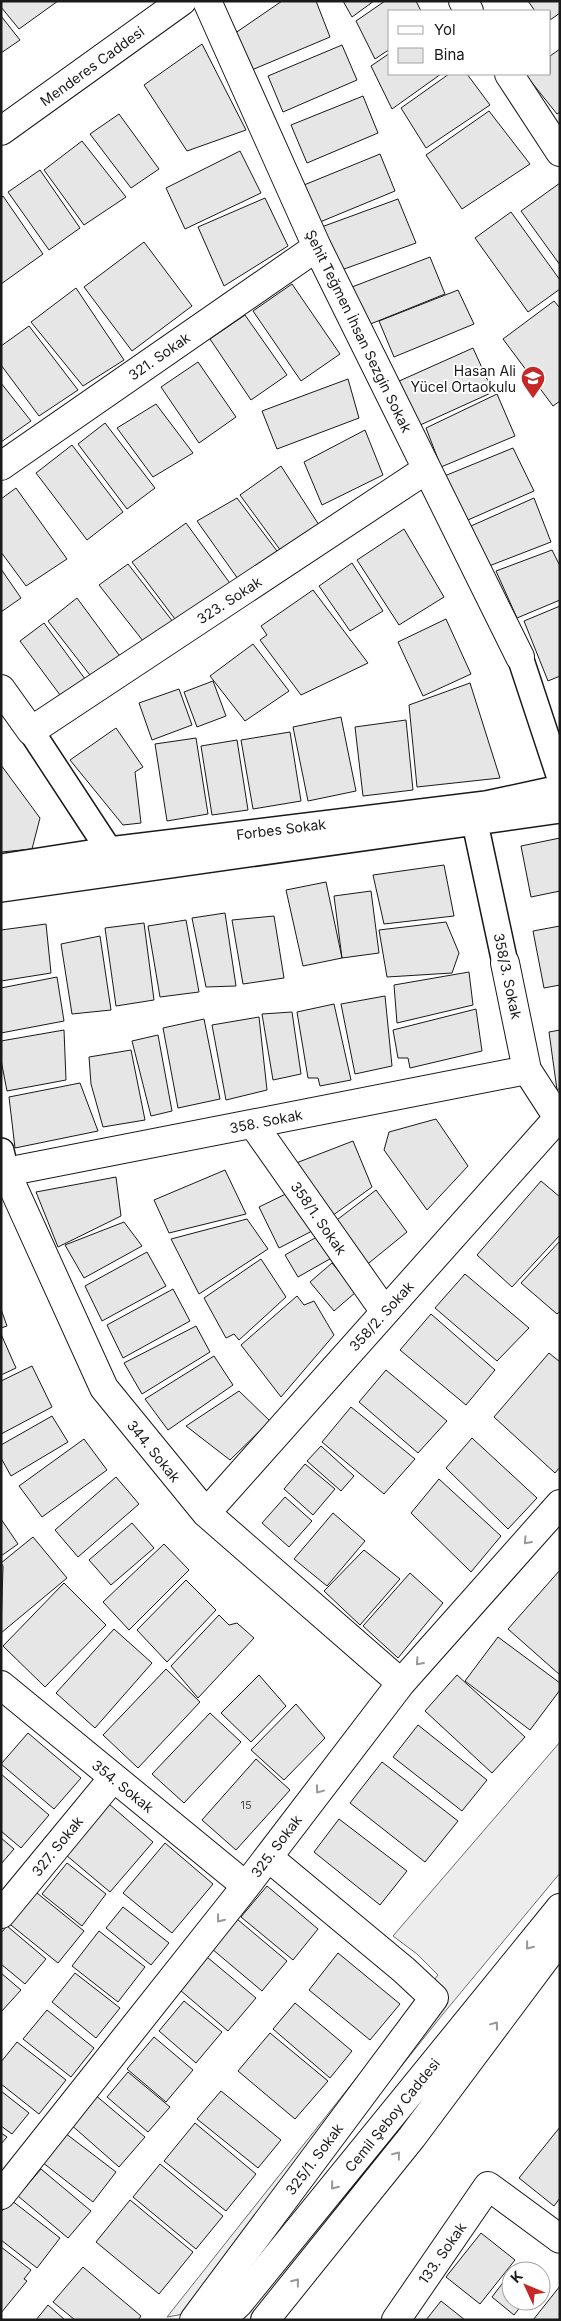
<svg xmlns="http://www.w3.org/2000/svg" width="561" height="2321" viewBox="0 0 561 2321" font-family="Inter,sans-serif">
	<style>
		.parking { fill: #ededed; stroke: #6a6a6a }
		.building { fill: #e6e6e6; stroke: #1a1a1a }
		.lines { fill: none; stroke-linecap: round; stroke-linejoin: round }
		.pedestrian-casing { stroke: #1a1a1a; stroke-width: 28 }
		.minor-casing { stroke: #1a1a1a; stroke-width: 30 }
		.secondary-casing { stroke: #1a1a1a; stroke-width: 30 }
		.primary-casing { stroke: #1a1a1a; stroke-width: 30 }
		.pedestrian { stroke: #fff; stroke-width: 25 }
		.minor { stroke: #fff; stroke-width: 28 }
		.secondary { stroke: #fff; stroke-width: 28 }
		.primary { stroke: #fff; stroke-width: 28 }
		.oneway { stroke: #989898 }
		.labels { text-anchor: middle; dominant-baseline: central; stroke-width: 4; stroke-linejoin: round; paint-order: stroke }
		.number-label { font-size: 11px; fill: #4d4d4d }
		.street-label { font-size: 14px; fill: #1a1a1a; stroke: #fff }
		.poi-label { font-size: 14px; fill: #1a1a1a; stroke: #fff; text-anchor: end }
	</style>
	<rect width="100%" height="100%" fill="#fff"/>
	<path class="parking" d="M 560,1742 L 560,1873 L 443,2014 L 207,2310 L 167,2317 L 438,1975 L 417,1954 L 393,1936 Z"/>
	<path class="building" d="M 1,1 L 58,1 L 19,29 L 1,7 Z
		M 282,1 L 316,1 L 330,37 L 247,72 L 228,38 Z
		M 343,1 L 374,1 L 352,17 Z
		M 385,1 L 416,1 L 421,11 L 390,11 L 390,49 L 375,59 L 356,21 Z
		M 528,1 L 560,1 L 560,13 L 550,20 L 550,11 L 535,11 Z
		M 1,16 L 20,40 L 1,53 Z
		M 202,44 L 246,130 L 187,151 L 144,85 Z
		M 342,45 L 357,80 L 283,112 L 268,76 Z
		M 560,49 L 560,112 L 557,114 L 525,74 L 550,74 L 550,56 Z
		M 390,53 L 390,74 L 441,74 L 392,109 L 371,66 Z
		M 449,74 L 467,74 L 490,105 L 426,148 L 401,108 Z
		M 363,96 L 378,133 L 307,163 L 291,125 Z
		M 489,111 L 530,164 L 462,209 L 426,155 Z
		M 119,114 L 159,169 L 131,188 L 90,134 Z
		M 82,141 L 126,197 L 84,225 L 44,170 Z
		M 240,151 L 261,193 L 185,229 L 166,188 Z
		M 380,154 L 395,191 L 320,222 L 304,185 Z
		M 40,170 L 80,228 L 49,250 L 8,192 Z
		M 560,183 L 560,265 L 521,211 Z
		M 3,196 L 43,254 L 1,284 L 1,198 Z
		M 265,198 L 288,246 L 224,286 L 198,227 Z
		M 398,199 L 416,243 L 336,272 L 316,229 Z
		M 511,212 L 560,280 L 560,289 L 528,312 L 475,238 Z
		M 144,242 L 192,306 L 132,351 L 84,287 Z
		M 430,257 L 445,294 L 368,325 L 352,287 Z
		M 292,284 L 340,354 L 301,381 L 253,311 Z
		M 76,288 L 124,360 L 83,386 L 31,322 Z
		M 458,290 L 474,324 L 394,357 L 379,321 Z
		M 554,301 L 560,308 L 560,401 L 553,406 L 503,339 Z
		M 245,315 L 287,375 L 251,400 L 210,339 Z
		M 29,326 L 78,390 L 39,416 L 1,365 L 1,346 Z
		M 473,348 L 493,392 L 418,426 L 397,382 Z
		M 198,362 L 236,417 L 199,443 L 161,387 Z
		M 348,379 L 359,418 L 277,449 L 262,411 Z
		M 1,383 L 31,421 L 1,442 Z
		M 497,394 L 515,436 L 441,467 L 426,428 Z
		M 156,404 L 193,453 L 153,477 L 117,428 Z
		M 105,423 L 155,488 L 127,509 L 78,444 Z
		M 365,430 L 383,475 L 322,505 L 304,462 Z
		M 72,445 L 123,512 L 87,540 L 36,473 Z
		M 513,448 L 534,491 L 461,523 L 442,477 Z
		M 281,466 L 319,525 L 281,551 L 240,495 Z
		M 16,488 L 67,559 L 26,586 L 1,552 L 1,499 Z
		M 237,498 L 283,559 L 243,586 L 197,521 Z
		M 534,498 L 551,542 L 489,566 L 471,526 Z
		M 186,523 L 232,586 L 178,623 L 132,562 Z
		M 404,529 L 444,597 L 399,625 L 357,560 Z
		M 552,550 L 560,566 L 560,600 L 517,618 L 496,571 Z
		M 352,563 L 383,611 L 350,631 L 319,586 Z
		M 128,564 L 177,627 L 147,646 L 99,585 Z
		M 1,569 L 21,598 L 1,612 Z
		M 313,590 L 368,663 L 301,695 L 260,640 L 267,635 L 261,626 Z
		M 77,598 L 122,659 L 93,679 L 48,621 Z
		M 560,606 L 560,676 L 548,681 L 524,621 Z
		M 446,619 L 471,674 L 423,696 L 398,642 Z
		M 44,623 L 88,683 L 63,699 L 20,641 Z
		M 253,644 L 289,691 L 245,721 L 210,676 Z
		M 213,681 L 226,716 L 197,727 L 184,692 Z
		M 470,683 L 500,778 L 417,787 L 409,705 Z
		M 179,689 L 192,725 L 152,740 L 139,703 Z
		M 341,717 L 356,791 L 308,801 L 293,727 Z
		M 406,720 L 413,790 L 363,796 L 355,727 Z
		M 116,728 L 143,767 L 135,772 L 141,823 L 123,825 L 70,760 Z
		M 290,732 L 301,801 L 253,809 L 241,740 Z
		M 196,738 L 208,814 L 167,821 L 155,744 Z
		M 237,740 L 248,810 L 212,815 L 201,746 Z
		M 1,765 L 40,818 L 32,849 L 1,852 Z
		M 560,838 L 560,891 L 531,897 L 521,846 Z
		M 444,865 L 454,916 L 384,924 L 373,875 Z
		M 326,882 L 342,958 L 303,966 L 286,890 Z
		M 371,891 L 379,953 L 342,958 L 334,896 Z
		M 225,913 L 236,986 L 206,987 L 192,918 Z
		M 274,916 L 284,978 L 243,984 L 232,920 Z
		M 186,920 L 199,992 L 160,997 L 148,926 Z
		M 446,922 L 459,953 L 452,973 L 387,977 L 379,930 Z
		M 144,923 L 154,1000 L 116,1006 L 105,928 Z
		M 46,924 L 51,973 L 1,981 L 1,930 Z
		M 560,926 L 560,985 L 544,988 L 533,931 Z
		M 100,936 L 111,1010 L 72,1014 L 61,944 Z
		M 469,972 L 473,1005 L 397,1023 L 394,985 Z
		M 57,977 L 64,1021 L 1,1033 L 1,988 Z
		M 385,996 L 392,1066 L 355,1074 L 341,1004 Z
		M 334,1004 L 351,1080 L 320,1086 L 318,1078 L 308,1078 L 297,1012 Z
		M 476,1009 L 482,1051 L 410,1068 L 408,1058 L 398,1058 L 393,1030 Z
		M 292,1012 L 301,1074 L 273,1080 L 262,1014 Z
		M 259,1017 L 267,1090 L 226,1100 L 212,1025 Z
		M 204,1019 L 220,1099 L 178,1108 L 163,1028 Z
		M 64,1030 L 66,1080 L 7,1091 L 1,1060 L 1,1041 Z
		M 560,1030 L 560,1088 L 557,1090 L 549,1032 Z
		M 158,1035 L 172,1111 L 151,1116 L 132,1041 Z
		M 131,1050 L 145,1120 L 103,1127 L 91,1084 L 89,1057 Z
		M 80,1083 L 98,1131 L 15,1148 L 9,1097 Z
		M 436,1119 L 468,1166 L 427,1210 L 384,1150 L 389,1132 Z
		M 353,1141 L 372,1187 L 325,1221 L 291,1165 Z
		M 225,1170 L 246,1214 L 169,1233 L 154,1200 Z
		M 116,1177 L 121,1216 L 58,1247 L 36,1192 Z
		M 541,1181 L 560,1197 L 560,1235 L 512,1287 L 477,1255 Z
		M 296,1189 L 316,1229 L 279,1248 L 259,1207 Z
		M 376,1190 L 407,1232 L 359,1271 L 329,1226 Z
		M 247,1219 L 268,1249 L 199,1294 L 171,1239 Z
		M 124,1222 L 142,1246 L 84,1278 L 65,1245 Z
		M 322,1234 L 335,1256 L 298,1277 L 285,1255 Z
		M 560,1241 L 560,1311 L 557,1314 L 521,1283 Z
		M 147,1252 L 166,1286 L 102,1321 L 85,1286 Z
		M 261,1259 L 286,1297 L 239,1340 L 234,1334 L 226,1338 L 204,1298 Z
		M 332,1263 L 356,1292 L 334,1311 L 310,1282 Z
		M 465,1274 L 529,1328 L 497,1361 L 435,1308 Z
		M 173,1289 L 190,1321 L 123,1358 L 107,1325 Z
		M 297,1296 L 304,1305 L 314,1301 L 334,1335 L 281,1397 L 241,1345 Z
		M 1,1309 L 7,1326 L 1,1328 Z
		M 431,1314 L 495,1370 L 466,1405 L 400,1350 Z
		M 196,1326 L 210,1352 L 142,1394 L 124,1363 Z
		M 1,1334 L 16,1368 L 1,1375 Z
		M 549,1353 L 560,1362 L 560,1467 L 555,1473 L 494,1417 Z
		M 214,1356 L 233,1385 L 168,1430 L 145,1399 Z
		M 32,1366 L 52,1407 L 1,1434 L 1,1381 Z
		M 386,1370 L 447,1421 L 418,1453 L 359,1402 Z
		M 239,1391 L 270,1421 L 230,1460 L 186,1426 Z
		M 351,1407 L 415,1459 L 384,1494 L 322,1442 Z
		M 52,1416 L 68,1442 L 11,1476 L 1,1458 L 1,1445 Z
		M 472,1438 L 537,1498 L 508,1529 L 446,1468 Z
		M 84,1439 L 107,1470 L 42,1517 L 19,1486 Z
		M 321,1446 L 354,1476 L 341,1491 L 307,1461 Z
		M 305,1464 L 335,1489 L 313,1515 L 284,1489 Z
		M 116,1477 L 139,1504 L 78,1557 L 55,1530 Z
		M 439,1479 L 501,1536 L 471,1572 L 411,1513 Z
		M 285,1497 L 312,1521 L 289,1547 L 262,1523 Z
		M 333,1513 L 365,1541 L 327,1586 L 294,1559 Z
		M 1,1519 L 18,1544 L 1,1556 Z
		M 132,1523 L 154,1548 L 111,1585 L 89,1560 Z
		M 33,1537 L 67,1578 L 1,1633 L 3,1566 L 1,1563 Z
		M 164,1544 L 189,1570 L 129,1630 L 103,1602 Z
		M 364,1550 L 400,1579 L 360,1625 L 324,1591 Z
		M 560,1570 L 560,1675 L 508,1629 Z
		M 410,1573 L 443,1603 L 398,1658 L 363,1626 Z
		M 186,1580 L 216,1610 L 167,1662 L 137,1630 Z
		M 64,1583 L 106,1625 L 45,1687 L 3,1646 Z
		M 219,1615 L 229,1625 L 237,1623 L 254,1638 L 198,1698 L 171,1666 Z
		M 114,1629 L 152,1663 L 95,1728 L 56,1693 Z
		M 498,1637 L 560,1683 L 560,1690 L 530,1730 L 465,1681 Z
		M 166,1669 L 200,1702 L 138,1768 L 103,1735 Z
		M 259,1675 L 286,1706 L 251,1742 L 221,1713 Z
		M 457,1675 L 525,1737 L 492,1773 L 425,1711 Z
		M 296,1704 L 325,1738 L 284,1780 L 251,1750 Z
		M 210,1713 L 241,1742 L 184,1803 L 152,1774 Z
		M 418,1725 L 487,1780 L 462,1811 L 393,1757 Z
		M 28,1733 L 81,1778 L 54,1809 L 1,1764 Z
		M 256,1759 L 290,1790 L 236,1850 L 202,1820 Z
		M 382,1762 L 458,1821 L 425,1862 L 350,1803 Z
		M 1,1774 L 49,1815 L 21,1848 L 1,1831 Z
		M 109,1804 L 153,1842 L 110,1892 L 66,1855 Z
		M 339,1819 L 407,1871 L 380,1905 L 314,1852 Z
		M 1,1838 L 14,1849 L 1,1864 Z
		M 165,1843 L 213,1884 L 172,1933 L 123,1893 Z
		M 67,1863 L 106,1894 L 82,1926 L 42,1894 Z
		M 267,1886 L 318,1929 L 293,1960 L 241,1917 Z
		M 32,1889 L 84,1931 L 58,1963 L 6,1921 Z
		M 123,1907 L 169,1943 L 151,1965 L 106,1928 Z
		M 237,1919 L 287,1961 L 262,1991 L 212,1949 Z
		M 7,1926 L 46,1959 L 25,1984 L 1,1964 L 1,1933 Z
		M 99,1931 L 145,1967 L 118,2002 L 72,1966 Z
		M 338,1953 L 400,2004 L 370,2040 L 309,1990 Z
		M 207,1957 L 256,1998 L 228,2031 L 180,1990 Z
		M 1,1973 L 21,1990 L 1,2012 Z
		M 75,1973 L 120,2008 L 96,2038 L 52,2002 Z
		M 184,2001 L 222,2032 L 196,2063 L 159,2031 Z
		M 295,2003 L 352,2051 L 330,2078 L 273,2029 Z
		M 47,2010 L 94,2048 L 71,2077 L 23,2039 Z
		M 270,2033 L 328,2081 L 295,2119 L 238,2071 Z
		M 154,2037 L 193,2070 L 166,2102 L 127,2069 Z
		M 17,2042 L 66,2080 L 39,2114 L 1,2084 L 1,2062 Z
		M 128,2072 L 170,2107 L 148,2132 L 107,2097 Z
		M 1,2091 L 29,2113 L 12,2134 L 1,2126 Z
		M 221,2091 L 281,2140 L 258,2168 L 197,2119 Z
		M 94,2094 L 145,2137 L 119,2167 L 69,2123 Z
		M 195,2123 L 256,2174 L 226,2211 L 164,2161 Z
		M 560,2127 L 560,2198 L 554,2206 L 519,2178 Z
		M 1,2133 L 7,2137 L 1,2144 Z
		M 65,2133 L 116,2172 L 93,2202 L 42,2162 Z
		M 160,2164 L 223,2216 L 196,2249 L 133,2197 Z
		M 41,2169 L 91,2211 L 68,2238 L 18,2196 Z
		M 11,2200 L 60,2238 L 37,2268 L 1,2240 L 1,2212 Z
		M 130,2200 L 193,2252 L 159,2294 L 96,2242 Z
		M 481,2233 L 515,2260 L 480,2304 L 446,2277 Z
		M 1,2247 L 31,2270 L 24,2279 L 27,2281 L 1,2313 Z
		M 517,2264 L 526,2271 L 512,2271 Z
		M 83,2267 L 141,2316 L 138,2320 L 75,2320 L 53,2302 Z
		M 511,2272 L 511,2301 L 525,2301 L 514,2315 L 492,2297 Z
		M 560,2286 L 560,2320 L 533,2320 Z
		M 441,2301 L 465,2320 L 426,2320 Z
		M 48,2305 L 65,2320 L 36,2320 Z"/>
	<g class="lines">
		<defs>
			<path id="pedestrian" d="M 520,657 L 560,778
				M 31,731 L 109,850
				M 475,823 L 505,963
				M 1,867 L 109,850 L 486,804 L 560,788
				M 1,889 L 560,810
				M 1,1151 L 6,1172"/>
			<path id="minor" d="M 207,1 L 317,247 L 520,657
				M 463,1 L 469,11
				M 509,74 L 560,152
				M 1,466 L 317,247
				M 1,689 L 31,731 L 427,469
				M 505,963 L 527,1070 L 560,1121
				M 253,1124 L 385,1312
				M 206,1513 L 557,1119
				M 401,1683 L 206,1513 L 104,1388 L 6,1172 L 527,1070
				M 1,1685 L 246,1886
				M 1,1914 L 113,1778
				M 1,2195 L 246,1886 L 401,1683 L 560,1504
				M 194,2320 L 434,1998 L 404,1970 L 268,1857
				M 396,2320 L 488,2186 L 560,2239"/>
			<path id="secondary" d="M 221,2320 L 239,2303 L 560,1908
				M 265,2320 L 412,2137 L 560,1939"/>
			<path id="primary" d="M 1,131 L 182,1"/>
		</defs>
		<use href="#pedestrian" class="pedestrian-casing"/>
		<use href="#minor" class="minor-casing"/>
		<use href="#secondary" class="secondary-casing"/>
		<use href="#primary" class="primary-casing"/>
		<use href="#pedestrian" class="pedestrian"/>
		<use href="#minor" class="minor"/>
		<use href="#secondary" class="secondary"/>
		<use href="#primary" class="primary"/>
	</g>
	<defs><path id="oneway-chevron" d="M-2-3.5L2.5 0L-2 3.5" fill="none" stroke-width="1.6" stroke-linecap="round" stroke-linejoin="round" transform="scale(1.25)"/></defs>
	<g class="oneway">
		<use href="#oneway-chevron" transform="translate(527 1541) rotate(132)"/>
		<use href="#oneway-chevron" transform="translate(419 1662) rotate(132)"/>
		<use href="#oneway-chevron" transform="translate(319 1790) rotate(127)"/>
		<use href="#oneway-chevron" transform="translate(220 1919) rotate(128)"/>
		<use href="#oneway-chevron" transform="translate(529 1946) rotate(129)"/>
		<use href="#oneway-chevron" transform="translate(495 2025) rotate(-53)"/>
		<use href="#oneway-chevron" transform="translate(397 2155) rotate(-51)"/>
		<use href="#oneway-chevron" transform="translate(334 2186) rotate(129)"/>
		<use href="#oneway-chevron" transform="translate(296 2282) rotate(-51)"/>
	</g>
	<defs>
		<symbol id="school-pin" viewBox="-11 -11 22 30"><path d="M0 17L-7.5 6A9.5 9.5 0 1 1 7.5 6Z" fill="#c62828" stroke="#fff"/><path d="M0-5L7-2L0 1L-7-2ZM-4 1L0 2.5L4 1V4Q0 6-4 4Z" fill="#fff"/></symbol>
	</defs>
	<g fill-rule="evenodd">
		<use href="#school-pin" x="519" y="364" width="28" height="38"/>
	</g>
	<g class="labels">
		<g class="number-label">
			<text x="246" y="1805">15</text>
		</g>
		<g class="street-label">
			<text transform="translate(92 66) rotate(-36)">Menderes Caddesi</text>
			<text transform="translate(359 331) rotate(64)">Şehit Teğmen İhsan Sezgin Sokak</text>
			<text transform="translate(159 356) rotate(-35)">321. Sokak</text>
			<text transform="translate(229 600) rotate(-33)">323. Sokak</text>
			<text transform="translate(281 829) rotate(-7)">Forbes Sokak</text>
			<text transform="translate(508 976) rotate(78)">358/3. Sokak</text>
			<text transform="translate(266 1121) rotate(-11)">358. Sokak</text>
			<text transform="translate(319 1218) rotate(55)">358/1. Sokak</text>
			<text transform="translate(381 1316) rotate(-48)">358/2. Sokak</text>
			<text transform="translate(154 1451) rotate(51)">344. Sokak</text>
			<text transform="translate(123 1786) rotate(39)">354. Sokak</text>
			<text transform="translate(57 1846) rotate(-51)">327. Sokak</text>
			<text transform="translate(276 1846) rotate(-53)">325. Sokak</text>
			<text transform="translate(392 2115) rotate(-51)">Cemil Şeboy Caddesi</text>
			<text transform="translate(314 2159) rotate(-53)">325/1. Sokak</text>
			<text transform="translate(442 2253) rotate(-55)">133. Sokak</text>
		</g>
		<g class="poi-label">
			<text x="516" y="370">Hasan Ali<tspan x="516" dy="16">Yücel Ortaokulu</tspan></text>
		</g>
	</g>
	<rect width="561" height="2321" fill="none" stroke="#1a1a1a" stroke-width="5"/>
	<rect x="388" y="10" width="162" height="65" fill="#ffffff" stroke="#a3a3a3"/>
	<rect x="398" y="26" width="25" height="8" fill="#ffffff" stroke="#a3a3a3"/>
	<text x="434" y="35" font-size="15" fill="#1a1a1a">Yol</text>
	<rect x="398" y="48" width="25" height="15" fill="#e6e6e6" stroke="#a3a3a3"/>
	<text x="434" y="60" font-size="15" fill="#1a1a1a">Bina</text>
	<g transform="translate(526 2286) rotate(314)"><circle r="24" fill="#ffffff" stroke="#a3a3a3"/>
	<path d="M0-4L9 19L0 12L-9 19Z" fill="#c62828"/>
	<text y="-8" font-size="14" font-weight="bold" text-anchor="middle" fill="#1a1a1a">K</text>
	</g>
</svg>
